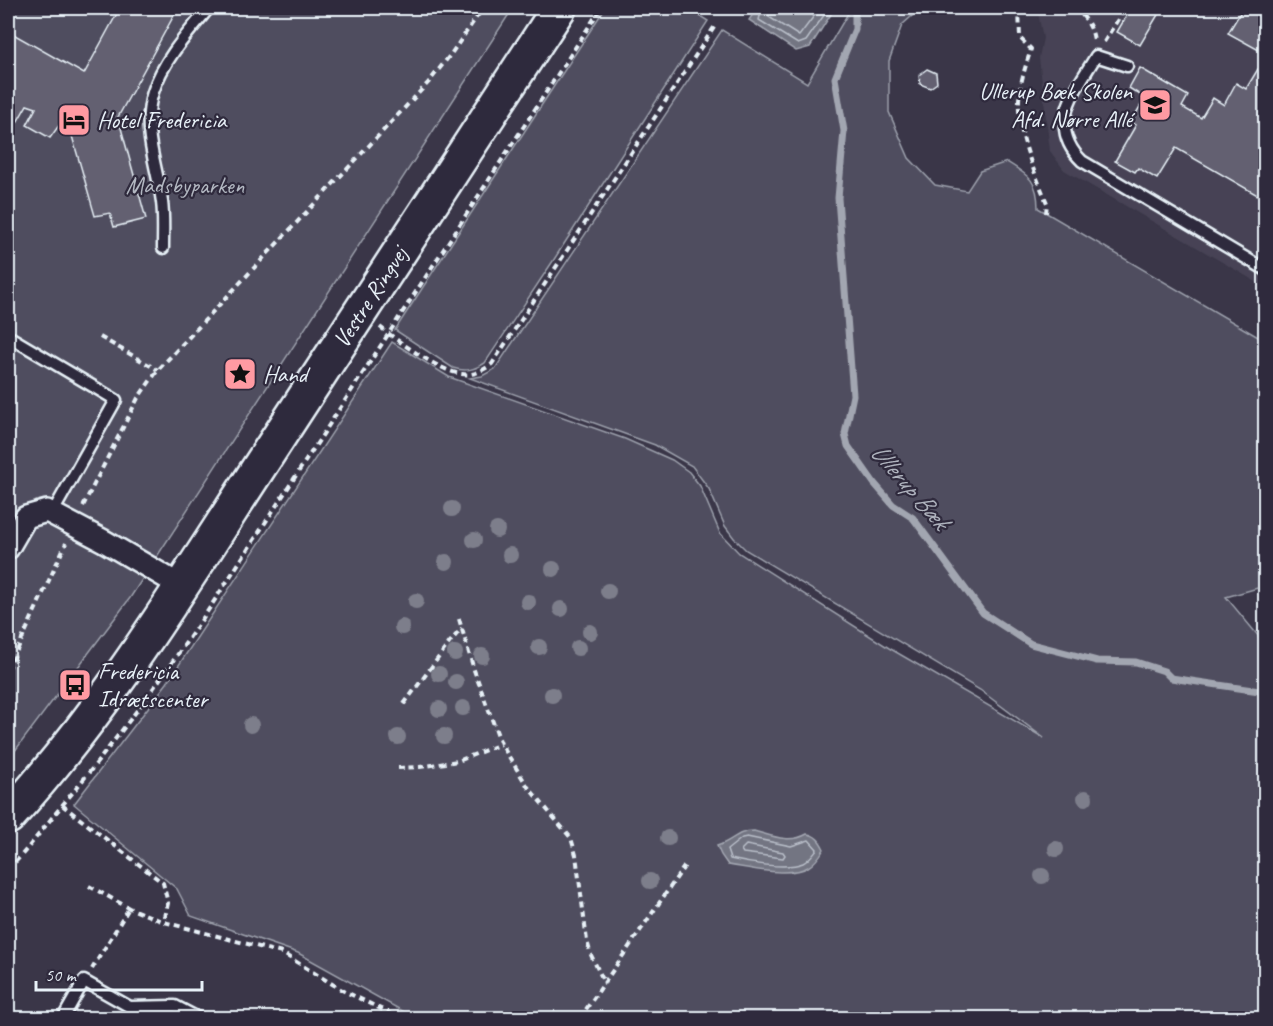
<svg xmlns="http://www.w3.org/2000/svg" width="1273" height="1026" viewBox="0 0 1273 1026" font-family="Caveat,sans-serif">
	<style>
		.built { fill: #464354 }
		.green { fill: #504e5f; stroke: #9ca0ac; stroke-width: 1.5 }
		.water { fill: #737482; stroke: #a2a6b1; stroke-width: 1.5 }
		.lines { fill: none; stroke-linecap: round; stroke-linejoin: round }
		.shore { stroke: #b9bfc9; stroke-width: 1.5 }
		.stream { stroke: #a2a6b1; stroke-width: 7 }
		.building { fill: #636171; stroke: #e8f1f8; stroke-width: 1.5 }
		.lane-casing { stroke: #e8f1f8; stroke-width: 15 }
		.street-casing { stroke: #e8f1f8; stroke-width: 26 }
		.primary-casing { stroke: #e8f1f8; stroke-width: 38 }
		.path { stroke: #e8f1f8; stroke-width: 4; stroke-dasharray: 6 4.5; stroke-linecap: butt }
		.lane { stroke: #2f2a3d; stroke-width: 10 }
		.street { stroke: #2f2a3d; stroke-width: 21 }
		.primary { stroke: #2f2a3d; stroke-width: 33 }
		.tree { fill: #7d7e8b }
		.labels { text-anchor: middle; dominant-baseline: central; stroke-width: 4.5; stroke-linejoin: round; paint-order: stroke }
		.poi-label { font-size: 24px; fill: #e8f1f8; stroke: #2f2a3d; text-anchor: start }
		.park-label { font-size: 24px; fill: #b3b8c2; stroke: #2f2a3d }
		.street-label { font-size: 24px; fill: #e8f1f8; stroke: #2f2a3d }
		.water-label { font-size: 26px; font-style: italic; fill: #aeb2bd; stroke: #2f2a3d }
	</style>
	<rect width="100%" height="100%" fill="#3a3648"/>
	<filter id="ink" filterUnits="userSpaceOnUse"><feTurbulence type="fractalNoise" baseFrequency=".0167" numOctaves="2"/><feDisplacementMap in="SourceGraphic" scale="12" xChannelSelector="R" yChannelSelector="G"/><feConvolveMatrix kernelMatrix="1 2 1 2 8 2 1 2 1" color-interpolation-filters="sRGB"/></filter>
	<g filter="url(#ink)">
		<path class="built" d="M 1037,8 L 1265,8 L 1265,287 L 1064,170 L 1050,151 L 1039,58 L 1043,38 Z"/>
		<path class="green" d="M 8,8 L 513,8 L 130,598 L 8,760 Z
			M 605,8 L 693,8 L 692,11 L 708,21 L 553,261 L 485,363 C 474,370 465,372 453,368 L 395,330 Z
			M 850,8 L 921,8 L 902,25 L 889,61 L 889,112 L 909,158 L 935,185 L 967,191 L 980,171 L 1007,162 C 1028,175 1038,180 1038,208 L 1265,341 L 1265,586 L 1226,597 L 1265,644 L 1265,1018 L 415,1018 L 298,953 L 191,916 L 177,889 L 74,804 L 167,683 L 392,342 L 449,377 L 625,439 L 672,460 L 689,472 L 700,486 L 720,533 L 739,553 L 889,648 L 1044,738 L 980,690 L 746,550 L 734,538 L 725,526 L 709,489 L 692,466 L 655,445 L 470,378 L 482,376 L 495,369 L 722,30 L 807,83 L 850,10 Z"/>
		<path class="water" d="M 757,8 L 835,8 L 810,47 L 796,51 L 749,20 Z
			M 754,831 C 772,836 790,844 807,834 C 816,835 820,841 824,849 C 820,856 815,863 808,867 C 791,878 748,868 728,865 L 721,855 L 717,846 C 733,841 737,831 754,831 Z"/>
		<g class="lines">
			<path class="shore" d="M 762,8 L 759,20 L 798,44 L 806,41 L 829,8
				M 769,8 L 769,17 L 799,36 L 820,8
				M 747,837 L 791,846 L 809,840 L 817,849 C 813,854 809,860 803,863 C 787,870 747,863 730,859 L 727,850 L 742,838 Z
				M 746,845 L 783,852 L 785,855 L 783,858 L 743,853 L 741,850 Z"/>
			<path class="stream" d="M 855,8 L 855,29 L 835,78 L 844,131 L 838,198 L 853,395 L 845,434 L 848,446 L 874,483 L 893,505 L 913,518 L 983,613 L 1031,644 L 1097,661 L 1136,662 L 1164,671 L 1171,678 L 1266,692"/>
		</g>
		<path class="building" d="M 120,8 L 178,8 L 118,117 L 146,219 L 114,227 L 110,213 L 95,216 L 70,129 L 60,124 L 50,138 L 27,125 L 36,108 L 27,105 L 8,138 L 8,31 L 84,74 Z
			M 1131,8 L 1162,8 L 1140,45 L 1117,32 Z
			M 1243,8 L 1266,8 L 1266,54 L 1228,33 Z
			M 1140,68 L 1188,96 L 1182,107 L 1201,118 L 1213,98 L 1224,105 L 1236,83 L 1246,89 L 1258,69 L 1266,73 L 1266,200 L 1176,148 L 1157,179 L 1138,168 L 1135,172 L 1115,161 L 1136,125 L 1131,122 L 1145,98 L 1129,88 Z
			M 927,69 L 936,73 L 937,83 L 930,88 L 920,84 L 919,75 Z"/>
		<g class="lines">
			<defs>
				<path id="lane" d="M 1127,66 L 1096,56 C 1076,90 1045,125 1082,161 L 1266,270
					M 163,248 C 163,233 164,217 162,202 C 157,165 141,129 153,92 C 163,60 188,33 209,8
					M 8,336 L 116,400 L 53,512
					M 63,1018 L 84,981 L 130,1007 L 175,1006 L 198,1018"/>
				<path id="street" d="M 8,548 L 26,517 L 47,511 L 104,541 L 181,586"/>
				<path id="primary" d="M 8,817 C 106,711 184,582 263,461 C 361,310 460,159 559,8"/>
			</defs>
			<use href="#lane" class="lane-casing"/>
			<use href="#street" class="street-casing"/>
			<use href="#primary" class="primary-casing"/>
			<path class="path" d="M 1019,8 L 1020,38 L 1031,49 C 1027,62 1022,76 1020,90 C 1014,128 1033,168 1047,203 L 1046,213
				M 1074,8 C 1085,16 1092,27 1094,40
				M 1104,42 L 1125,8
				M 380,327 C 398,341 440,372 462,374 C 473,376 484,370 492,364 L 715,26
				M 100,337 L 158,370
				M 83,506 L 138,398 L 158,370 L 428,83 L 451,54 L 483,8
				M 459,619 L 474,670 L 501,744 L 528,787 L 571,838 L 576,855 L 587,941 L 591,955 L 605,984
				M 8,670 L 66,543
				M 404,704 L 450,642 L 462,628
				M 398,768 L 420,767 L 458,761 L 501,744
				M 62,805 L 163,883 L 168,903 L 164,922
				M 8,870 C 28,849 45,826 64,803 C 115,742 162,678 207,612 L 601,8
				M 89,886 L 129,908 L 164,922 L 282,953 L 342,990 L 399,1018
				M 92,969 L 129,908
				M 580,1018 L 686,864"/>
			<use href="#lane" class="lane"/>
			<use href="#street" class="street"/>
			<use href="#primary" class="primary"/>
		</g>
		<g class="tree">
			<circle cx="452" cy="509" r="8"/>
			<circle cx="497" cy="530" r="8"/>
			<circle cx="474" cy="540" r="8"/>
			<circle cx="510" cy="555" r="8"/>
			<circle cx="446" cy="562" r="8"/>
			<circle cx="553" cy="569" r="8"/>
			<circle cx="608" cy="591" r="8"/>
			<circle cx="416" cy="601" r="8"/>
			<circle cx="528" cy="602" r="8"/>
			<circle cx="561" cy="609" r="8"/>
			<circle cx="402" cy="627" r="8"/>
			<circle cx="590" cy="632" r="8"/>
			<circle cx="539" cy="647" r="8"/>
			<circle cx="578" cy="648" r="8"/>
			<circle cx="455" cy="653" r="8"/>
			<circle cx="482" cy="656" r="8"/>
			<circle cx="439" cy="674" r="8"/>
			<circle cx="456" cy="682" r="8"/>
			<circle cx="552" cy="695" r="8"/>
			<circle cx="463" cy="708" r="8"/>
			<circle cx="439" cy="709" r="8"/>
			<circle cx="251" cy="725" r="8"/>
			<circle cx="444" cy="736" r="8"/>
			<circle cx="398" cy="737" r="8"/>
			<circle cx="1085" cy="798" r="8"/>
			<circle cx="668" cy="838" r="8"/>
			<circle cx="1056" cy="849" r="8"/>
			<circle cx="1042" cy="876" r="8"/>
			<circle cx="650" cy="881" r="8"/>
		</g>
	</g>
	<defs>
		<symbol id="school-square" viewBox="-11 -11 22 22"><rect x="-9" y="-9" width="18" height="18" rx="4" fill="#ff9aa2" stroke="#2f2a3d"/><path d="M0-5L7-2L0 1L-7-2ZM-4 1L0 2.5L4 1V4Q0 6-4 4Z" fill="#111"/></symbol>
		<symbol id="hotel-square" viewBox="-11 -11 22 22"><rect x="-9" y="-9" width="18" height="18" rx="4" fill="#ff9aa2" stroke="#2f2a3d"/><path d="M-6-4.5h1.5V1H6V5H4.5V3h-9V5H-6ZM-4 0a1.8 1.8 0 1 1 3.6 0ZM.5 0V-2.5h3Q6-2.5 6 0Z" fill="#111"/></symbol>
		<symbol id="sight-square" viewBox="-11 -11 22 22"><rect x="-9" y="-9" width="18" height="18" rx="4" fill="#ff9aa2" stroke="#2f2a3d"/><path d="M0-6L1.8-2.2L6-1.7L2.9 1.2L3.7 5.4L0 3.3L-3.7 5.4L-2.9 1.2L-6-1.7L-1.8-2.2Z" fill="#111"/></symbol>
		<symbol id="bus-square" viewBox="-11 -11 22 22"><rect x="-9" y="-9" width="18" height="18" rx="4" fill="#ff9aa2" stroke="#2f2a3d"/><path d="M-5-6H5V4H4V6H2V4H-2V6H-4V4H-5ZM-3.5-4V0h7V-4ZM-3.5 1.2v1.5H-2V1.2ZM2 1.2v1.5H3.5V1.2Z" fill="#111"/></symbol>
	</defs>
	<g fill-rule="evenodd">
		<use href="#school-square" x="1136" y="86" width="38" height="38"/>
		<use href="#hotel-square" x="55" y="101" width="38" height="38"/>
		<use href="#sight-square" x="221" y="355" width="38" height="38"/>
		<use href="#bus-square" x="56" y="666" width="38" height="38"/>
	</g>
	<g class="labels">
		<g class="poi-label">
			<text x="1132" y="91" text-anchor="end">Ullerup Bæk Skolen<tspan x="1132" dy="28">Afd. Nørre Allé</tspan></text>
			<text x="97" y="120">Hotel Fredericia</text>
			<text x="263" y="374">Hand</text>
			<text x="98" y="671">Fredericia<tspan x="98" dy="28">Idrætscenter</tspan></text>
		</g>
		<g class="park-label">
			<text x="185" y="185">Madsbyparken</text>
		</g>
		<g class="street-label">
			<text transform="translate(370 297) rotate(-57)">Vestre Ringvej</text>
		</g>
		<g class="water-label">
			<text transform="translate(910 486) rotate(49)">Ullerup Bæk</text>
		</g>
	</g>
	<rect width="1273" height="1026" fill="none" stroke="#2f2a3d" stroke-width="30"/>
	<rect x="15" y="15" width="1243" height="996" fill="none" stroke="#e8f1f8" stroke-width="2" filter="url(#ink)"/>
	<path d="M36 981v9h166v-9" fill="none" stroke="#e8f1f8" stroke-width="3"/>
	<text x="45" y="981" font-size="18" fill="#e8f1f8" stroke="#2f2a3d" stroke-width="4.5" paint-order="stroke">50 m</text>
</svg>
